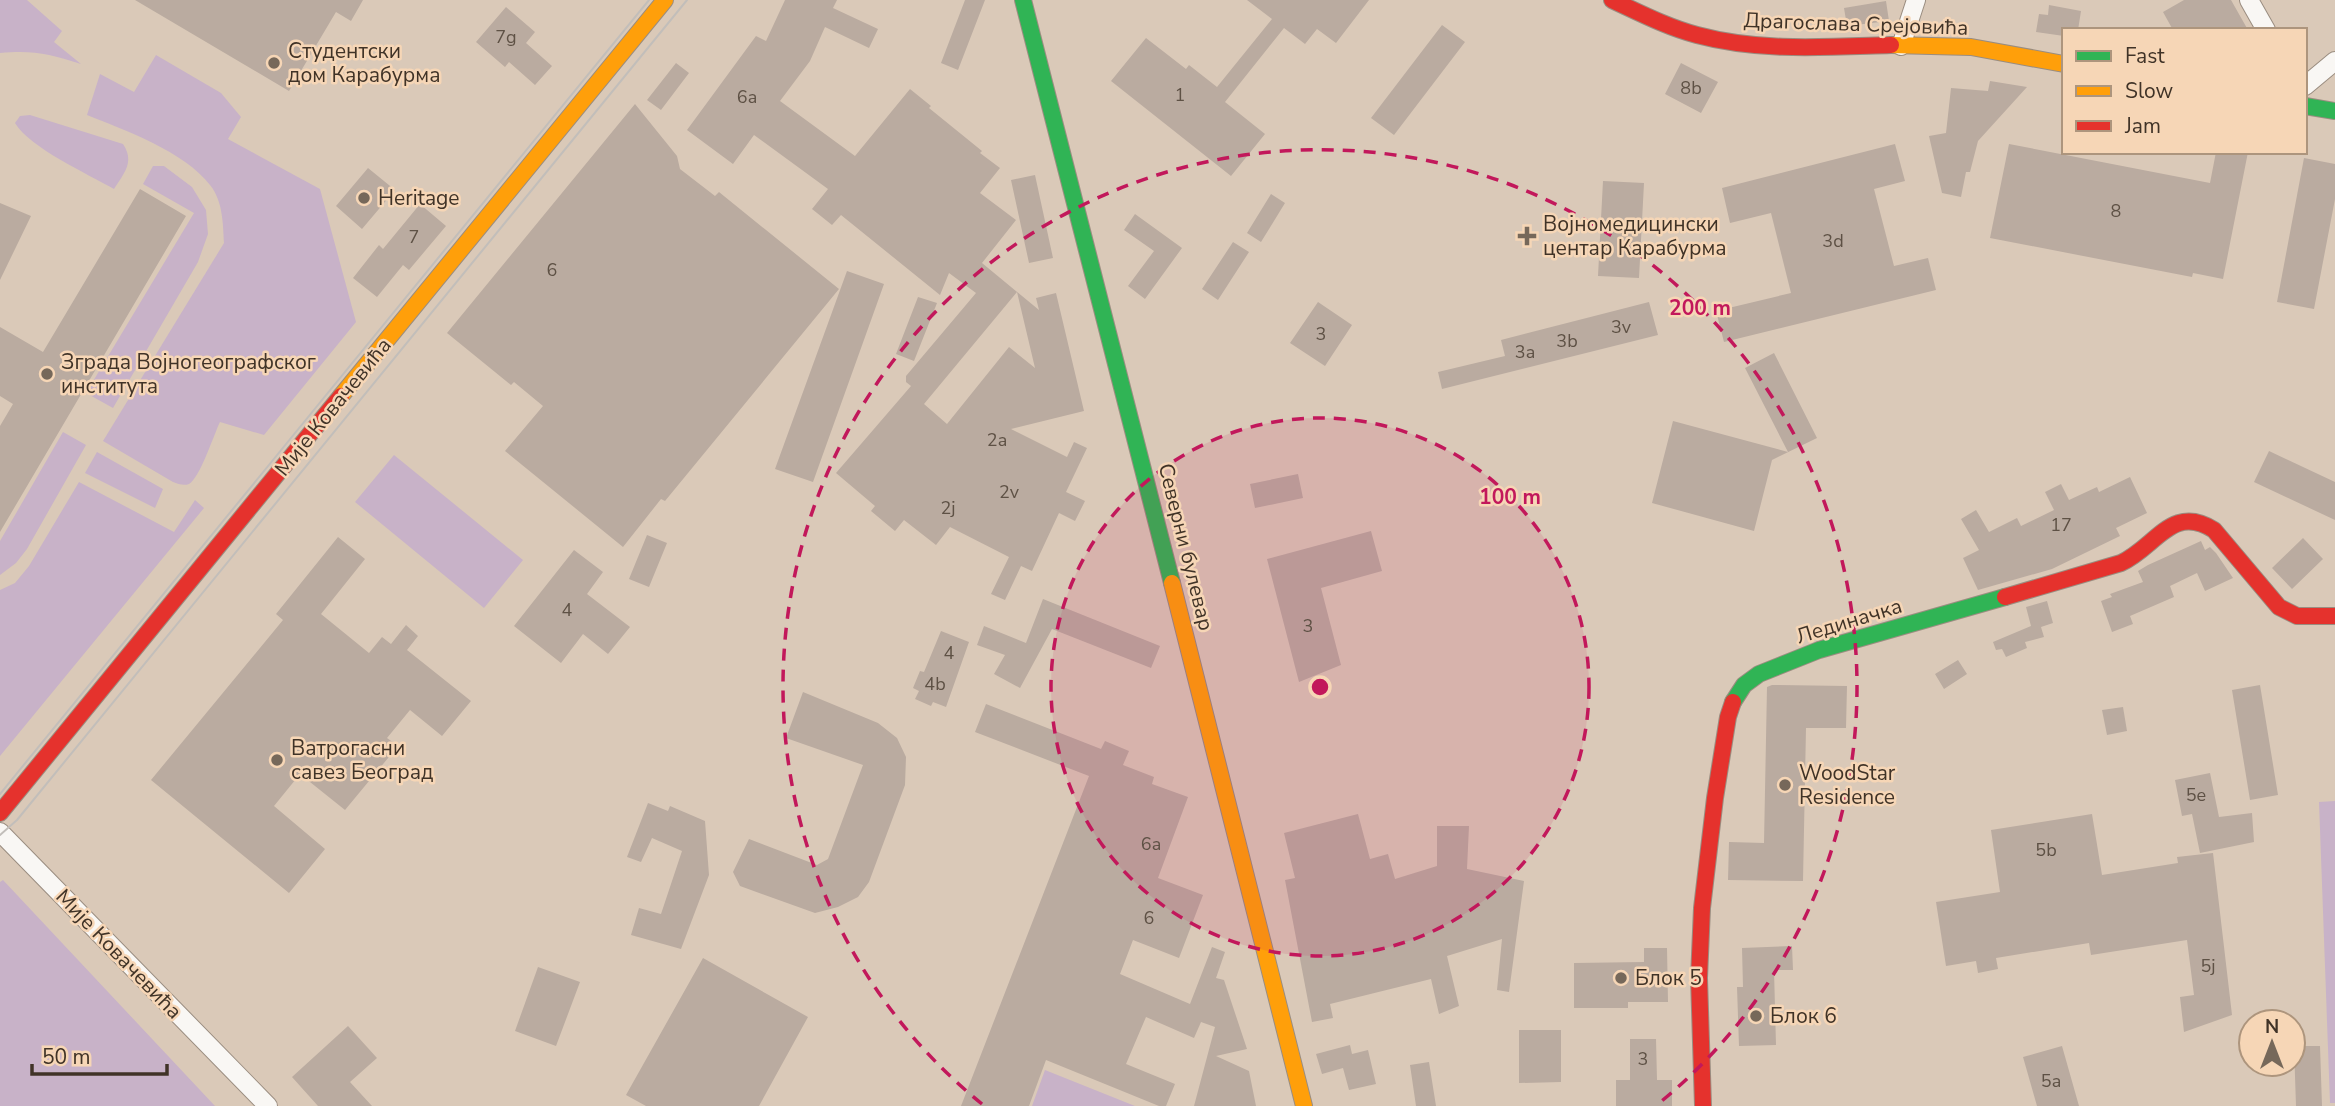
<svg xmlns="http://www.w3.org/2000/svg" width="2335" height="1106" viewBox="0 0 2335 1106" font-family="'Nunito Sans',sans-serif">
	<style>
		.green { fill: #c8b2c8 }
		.building { fill: #baaba0; fill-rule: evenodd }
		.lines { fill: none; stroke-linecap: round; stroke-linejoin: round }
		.street-casing { stroke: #9a8d80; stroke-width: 20 }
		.fast-casing { stroke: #9a8d80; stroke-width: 18 }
		.slow-casing { stroke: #9a8d80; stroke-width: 18 }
		.jam-casing { stroke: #9a8d80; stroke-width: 18 }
		.street { stroke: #f9f7f4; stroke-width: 18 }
		.fast { stroke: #30b455; stroke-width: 16 }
		.slow { stroke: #ff9f0a; stroke-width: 16 }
		.jam { stroke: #e5322d; stroke-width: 16 }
		.tram { stroke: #c2beba; stroke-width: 2 }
		.ring { fill: none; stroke: #c2185b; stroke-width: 3.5; stroke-dasharray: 12 9 }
		.poi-dot { fill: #76685a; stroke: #f6d6b6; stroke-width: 2.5 }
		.labels { text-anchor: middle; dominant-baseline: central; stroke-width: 5; stroke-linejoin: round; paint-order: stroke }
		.number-label { font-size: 18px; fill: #5e5145 }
		.street-label { font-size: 21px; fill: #403327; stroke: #f6d6b6 }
		.poi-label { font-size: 21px; fill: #403327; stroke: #f6d6b6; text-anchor: start }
		.centre { fill: #c2185b; stroke: #f6d6b6; stroke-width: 3.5 }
		.ring-label { font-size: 21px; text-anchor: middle; font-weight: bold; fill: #c2185b; stroke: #f6d6b6; stroke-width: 5; stroke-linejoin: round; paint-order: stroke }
	</style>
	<rect width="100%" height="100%" fill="#dac9b8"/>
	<path class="green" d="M 0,0 L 27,0 L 62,31 L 54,42 L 81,64 C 49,54 34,50 0,53 Z
		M 156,55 L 221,93 L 241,117 L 228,139 L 320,189 L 356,322 L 264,435 L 220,422 C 214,434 200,478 189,484 C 184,486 178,484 173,482 L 103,441 L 224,243 C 223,224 223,201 210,185 C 185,152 125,130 87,115 L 100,74 L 134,92 Z
		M 30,115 L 123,144 C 135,162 124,173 114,189 C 88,174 30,148 15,123 L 20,116 Z
		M 153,166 L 164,166 L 192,187 L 206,210 L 208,234 L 198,262 L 113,408 L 86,393 L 194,213 L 143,184 Z
		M 63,432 L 86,445 L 27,549 L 16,563 L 0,575 L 0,541 Z
		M 97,452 L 163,489 L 155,508 L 85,473 Z
		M 394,455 L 523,560 L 484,608 L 355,502 Z
		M 79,482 L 174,532 L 195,500 L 204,508 L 0,756 L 0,590 L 15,583 L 29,566 Z
		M 2335,801 L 2335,1103 L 2330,1103 L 2319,802 Z
		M 3,880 L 215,1106 L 0,1106 L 0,882 Z
		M 1045,1070 L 1135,1106 L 1032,1106 Z"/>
	<path class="building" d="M 135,0 L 363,0 L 351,21 L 336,12 L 289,91 Z
		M 785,0 L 837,0 L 833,8 L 878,29 L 869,48 L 825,27 L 810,61 L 780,101 L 855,156 L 910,89 L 931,106 L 929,108 L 982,151 L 980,153 L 1000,168 L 980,193 L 1016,220 L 982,263 L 1039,310 L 1036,298 L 1056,293 L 1084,411 L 1011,429 L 1067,457 L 1074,442 L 1087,448 L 1066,492 L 1085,501 L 1075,521 L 1059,513 L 1032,571 L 1021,566 L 1005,600 L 991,594 L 1009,557 L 950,527 L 936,545 L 904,520 L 895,531 L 871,511 L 875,506 L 836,473 L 911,386 L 906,382 L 906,376 L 976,293 L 949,273 L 940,295 L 841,215 L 832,225 L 812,209 L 828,189 L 754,135 L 733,164 L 687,130 L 756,36 L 766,41 ZM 1017,292 L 1035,368 L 1009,347 L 947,424 L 924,404 Z
		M 965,0 L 985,0 L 958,70 L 941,63 Z
		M 1247,0 L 1369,0 L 1336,43 L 1317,29 L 1305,44 L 1284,28 L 1225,102 L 1265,134 L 1231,176 L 1111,81 L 1146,38 L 1186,69 L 1189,65 L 1217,87 L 1272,19 Z
		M 2184,0 L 2231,0 L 2248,30 L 2173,30 L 2163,12 Z
		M 1886,1 L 1889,21 L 1847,26 L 1844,8 Z
		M 2049,5 L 2081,11 L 2078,30 L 2064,30 L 2064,36 L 2036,32 L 2039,14 L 2048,15 Z
		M 506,7 L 535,32 L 526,43 L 552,66 L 535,85 L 509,62 L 505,67 L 476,42 Z
		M 1442,25 L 1465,42 L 1394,135 L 1371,118 Z
		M 676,63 L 689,73 L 661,110 L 647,100 Z
		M 1681,63 L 1718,82 L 1701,113 L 1665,94 Z
		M 1990,81 L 2027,87 L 1978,141 L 1970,172 L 1966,172 L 1961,197 L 1942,193 L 1929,136 L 1946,133 L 1951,88 L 1988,91 Z
		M 635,104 L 677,156 L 680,169 L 715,196 L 719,192 L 839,289 L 665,501 L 661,499 L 623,547 L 505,451 L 543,406 L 514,382 L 511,385 L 447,333 Z
		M 1895,144 L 1905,181 L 1874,189 L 1894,266 L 1928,258 L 1936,290 L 1724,342 L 1716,311 L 1791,293 L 1771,213 L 1730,223 L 1722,188 Z
		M 2009,144 L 2210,183 L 2216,152 L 2248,152 L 2223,279 L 2193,273 L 2192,277 L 1990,238 Z
		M 2304,158 L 2335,164 L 2335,199 L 2314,309 L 2277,302 Z
		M 368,168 L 395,190 L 362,229 L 336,206 Z
		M 1035,175 L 1053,258 L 1029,263 L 1011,180 Z
		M 1603,181 L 1644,183 L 1639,278 L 1598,276 Z
		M 140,189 L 186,216 L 0,532 L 0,426 L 13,404 L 0,396 L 0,327 L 43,352 Z
		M 1271,194 L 1285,203 L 1261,242 L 1247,233 Z
		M 0,203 L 31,216 L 0,280 Z
		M 420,204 L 446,226 L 409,270 L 403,265 L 377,297 L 353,278 L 379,245 L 383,249 Z
		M 1135,214 L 1182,248 L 1145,299 L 1128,286 L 1154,251 L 1124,230 Z
		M 1233,242 L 1249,252 L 1218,300 L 1202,289 Z
		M 847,271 L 884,284 L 813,482 L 775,469 Z
		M 918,297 L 937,303 L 914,361 L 896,354 Z
		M 1318,302 L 1352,325 L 1325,366 L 1290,343 Z
		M 1649,302 L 1658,335 L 1442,389 L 1438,372 L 1505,356 L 1501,340 Z
		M 1774,353 L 1817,438 L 1772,460 L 1754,531 L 1652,503 L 1673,421 L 1788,452 L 1745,368 Z
		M 2269,451 L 2335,482 L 2335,520 L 2254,482 Z
		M 1298,474 L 1303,498 L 1255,508 L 1250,484 Z
		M 2130,477 L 2147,513 L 2116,528 L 2120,536 L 2052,569 L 1978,590 L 1963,558 L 1979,550 L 1961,519 L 1976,510 L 1989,532 L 2017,518 L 2021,526 L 2054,510 L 2045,492 L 2061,484 L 2069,500 L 2097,487 L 2099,492 Z
		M 1371,531 L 1382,571 L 1321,588 L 1341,665 L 1299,682 L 1267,559 Z
		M 647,535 L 667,543 L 649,587 L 629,579 Z
		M 338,537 L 365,559 L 321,614 L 369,653 L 382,637 L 391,644 L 406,625 L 418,636 L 407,650 L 471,701 L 442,736 L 410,710 L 387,738 L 398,746 L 345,810 L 300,774 L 274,806 L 325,849 L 289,893 L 151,780 L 283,620 L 276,614 Z
		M 2303,538 L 2323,559 L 2292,589 L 2272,568 Z
		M 2201,541 L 2205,550 L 2210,547 L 2216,553 L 2233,578 L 2205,591 L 2197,573 L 2170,586 L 2174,597 L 2130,616 L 2133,624 L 2112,632 L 2101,601 L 2112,597 L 2110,594 L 2143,582 L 2138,571 L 2148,565 Z
		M 574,550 L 603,572 L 587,594 L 630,627 L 608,654 L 583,634 L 561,663 L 514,626 Z
		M 1043,599 L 1160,646 L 1151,668 L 1052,629 L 1020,688 L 994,674 L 1005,655 L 977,645 L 984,626 L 1026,643 Z
		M 2047,601 L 2053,623 L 2041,627 L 2044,637 L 2025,642 L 2027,648 L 2006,657 L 2002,649 L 1996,650 L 1993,642 L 2031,626 L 2026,607 Z
		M 941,631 L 969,642 L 946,707 L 933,702 L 931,706 L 915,699 L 919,691 L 913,688 L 920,671 L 924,672 Z
		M 1958,660 L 1967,674 L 1944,689 L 1935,674 Z
		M 1772,685 L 1847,686 L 1846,728 L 1806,728 L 1803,881 L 1728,880 L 1729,842 L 1764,843 L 1767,687 Z
		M 2260,685 L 2278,795 L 2250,800 L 2232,690 Z
		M 803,692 L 878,723 L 897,738 L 906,757 L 905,785 L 869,882 L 858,897 L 838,907 L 815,913 L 740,886 L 733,872 L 749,839 L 817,865 L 828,859 L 863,765 L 786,738 Z
		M 986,704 L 1101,749 L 1105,741 L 1129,751 L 1123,765 L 1154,777 L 1152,784 L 1188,797 L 1158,878 L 1203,895 L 1179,958 L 1133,940 L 1120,974 L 1190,1004 L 1212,947 L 1225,952 L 1216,978 L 1224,980 L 1247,1049 L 1216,1056 L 1249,1071 L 1256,1106 L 1194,1106 L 1215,1027 L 1201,1022 L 1194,1038 L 1146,1017 L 1126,1064 L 1175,1084 L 1166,1106 L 1159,1106 L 1046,1060 L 1029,1106 L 961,1106 L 1089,776 L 975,732 Z
		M 2123,707 L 2127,731 L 2107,735 L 2102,710 Z
		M 2210,773 L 2219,817 L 2252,813 L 2254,842 L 2200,853 L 2192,814 L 2182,816 L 2175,780 Z
		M 648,803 L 668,811 L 670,806 L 705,821 L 709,875 L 681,949 L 631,935 L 639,908 L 661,914 L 682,851 L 652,838 L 641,862 L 627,857 Z
		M 1358,814 L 1370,859 L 1388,854 L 1395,879 L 1437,866 L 1437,826 L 1469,826 L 1467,869 L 1524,881 L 1509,992 L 1497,990 L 1502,939 L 1447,956 L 1459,1006 L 1439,1014 L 1431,979 L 1330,1004 L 1333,1018 L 1312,1022 L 1285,880 L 1295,878 L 1284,833 Z
		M 2092,814 L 2102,875 L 2178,863 L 2177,857 L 2213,853 L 2232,1015 L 2184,1032 L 2180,997 L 2194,995 L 2187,940 L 2091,955 L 2089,943 L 1996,958 L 1998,969 L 1978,973 L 1976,961 L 1946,966 L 1936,902 L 2000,892 L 1991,830 Z
		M 1792,946 L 1793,970 L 1774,970 L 1776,1045 L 1739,1046 L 1737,987 L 1743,987 L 1742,948 Z
		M 1644,948 L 1667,948 L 1668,1002 L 1628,1002 L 1628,1008 L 1574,1008 L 1574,963 L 1644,962 Z
		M 703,958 L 808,1017 L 759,1106 L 646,1106 L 626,1095 Z
		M 538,967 L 580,982 L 556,1046 L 515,1031 Z
		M 348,1026 L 377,1058 L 350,1082 L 372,1106 L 318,1106 L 292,1077 Z
		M 1519,1030 L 1561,1030 L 1561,1082 L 1519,1083 Z
		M 1630,1039 L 1656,1039 L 1657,1080 L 1672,1080 L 1672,1106 L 1616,1106 L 1616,1080 L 1630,1080 Z
		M 1350,1045 L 1352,1054 L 1368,1050 L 1376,1084 L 1349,1090 L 1343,1068 L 1322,1074 L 1316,1054 Z
		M 2062,1046 L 2079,1106 L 2037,1106 L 2023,1057 Z
		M 2294,1046 L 2320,1046 L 2322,1106 L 2296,1106 Z
		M 1429,1062 L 1436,1106 L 1416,1106 L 1410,1065 Z"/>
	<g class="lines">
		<defs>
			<path id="street" d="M 2249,0 L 2266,30
				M 1901,46 L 1916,0
				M 2305,86 L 2335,61
				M 0,832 L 268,1106"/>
			<path id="fast" d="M 1023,0 L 1172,583
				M 2305,106 L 2335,111
				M 1733,702 L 1744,685 L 1759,674 L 1819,650 L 2005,597"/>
			<path id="slow" d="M 1891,45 L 1971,47 L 2064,64
				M 341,396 L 665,0
				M 1172,583 L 1304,1106"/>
			<path id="jam" d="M 1612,0 C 1640,13 1667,27 1697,35 C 1760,52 1827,47 1891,45
				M 2005,597 L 2121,563 C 2156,547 2172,503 2214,530 L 2279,607 L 2297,616 L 2335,616
				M 0,813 L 341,396
				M 1703,1106 L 1699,978 L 1702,908 L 1715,798 L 1728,717 L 1733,702"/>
		</defs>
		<use href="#street" class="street-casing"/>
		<use href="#fast" class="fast-casing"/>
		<use href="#slow" class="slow-casing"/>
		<use href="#jam" class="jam-casing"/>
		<use href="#street" class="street"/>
		<use href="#fast" class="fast"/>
		<use href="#slow" class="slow"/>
		<use href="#jam" class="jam"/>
		<path class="tram" d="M 0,794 L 649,0
			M 0,835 L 17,820 L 687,0"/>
	</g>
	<circle cx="1320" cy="687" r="269" fill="#c2185b" fill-opacity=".12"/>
	<g class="ring">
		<circle cx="1320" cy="687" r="269"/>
		<path d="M982 1104A537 537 0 1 1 1658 1104"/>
	</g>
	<g class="poi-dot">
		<circle cx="274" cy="63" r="7"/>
		<circle cx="364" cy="198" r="7"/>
		<path d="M1523.5 225.5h7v7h7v7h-7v7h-7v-7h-7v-7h7z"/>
		<circle cx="47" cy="374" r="7"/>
		<circle cx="277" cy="760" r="7"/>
		<circle cx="1785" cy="785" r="7"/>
		<circle cx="1621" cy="978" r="7"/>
		<circle cx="1756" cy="1016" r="7"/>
	</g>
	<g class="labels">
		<g class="number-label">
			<text x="506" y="37">7g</text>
			<text x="1691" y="88">8b</text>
			<text x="1180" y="95">1</text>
			<text x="747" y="97">6a</text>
			<text x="2116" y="211">8</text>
			<text x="414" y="237">7</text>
			<text x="1833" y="241">3d</text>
			<text x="552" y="270">6</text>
			<text x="1621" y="327">3v</text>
			<text x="1321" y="334">3</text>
			<text x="1567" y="341">3b</text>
			<text x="1525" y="352">3a</text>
			<text x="997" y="440">2a</text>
			<text x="1009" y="492">2v</text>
			<text x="948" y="508">2j</text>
			<text x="2061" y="525">17</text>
			<text x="567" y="610">4</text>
			<text x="1308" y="626">3</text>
			<text x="949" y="653">4</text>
			<text x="935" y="684">4b</text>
			<text x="2196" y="795">5e</text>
			<text x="1151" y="844">6a</text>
			<text x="2046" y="850">5b</text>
			<text x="1149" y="918">6</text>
			<text x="2208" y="966">5j</text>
			<text x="1643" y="1059">3</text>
			<text x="2051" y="1081">5a</text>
		</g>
		<g class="street-label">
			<text transform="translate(1856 24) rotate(2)">Драгослава Срејовића</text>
			<text transform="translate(333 407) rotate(-51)">Мије Ковачевића</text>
			<text transform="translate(1186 547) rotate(76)">Северни булевар</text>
			<text transform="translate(1849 621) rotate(-17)">Лединачка</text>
			<text transform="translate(119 954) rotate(46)">Мије Ковачевића</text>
		</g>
		<g class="poi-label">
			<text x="288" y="51">Студентски<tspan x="288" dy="24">дом Карабурма</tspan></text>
			<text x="378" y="198">Heritage</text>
			<text x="1543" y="224">Војномедицински<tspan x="1543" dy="24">центар Карабурма</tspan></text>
			<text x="61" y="362">Зграда Војногеографског<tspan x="61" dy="24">института</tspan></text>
			<text x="291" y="748">Ватрогасни<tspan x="291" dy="24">савез Београд</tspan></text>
			<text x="1799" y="773">WoodStar<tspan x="1799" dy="24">Residence</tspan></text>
			<text x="1635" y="978">Блок 5</text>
			<text x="1770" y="1016">Блок 6</text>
		</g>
	</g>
	<circle cx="1320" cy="687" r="10" class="centre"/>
	<g class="ring-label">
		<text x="1700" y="315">200 m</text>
		<text x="1510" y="504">100 m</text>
	</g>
	<rect x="2062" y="28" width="245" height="126" fill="#f6d6b6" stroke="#ad957d" stroke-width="2"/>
	<rect x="2076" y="51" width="35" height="10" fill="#30b455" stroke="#ad957d" stroke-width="2"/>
	<text x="2125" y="63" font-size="21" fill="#403327">Fast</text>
	<rect x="2076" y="86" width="35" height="10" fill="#ff9f0a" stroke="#ad957d" stroke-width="2"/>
	<text x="2125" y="98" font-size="21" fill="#403327">Slow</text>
	<rect x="2076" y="121" width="35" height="10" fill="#e5322d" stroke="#ad957d" stroke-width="2"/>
	<text x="2125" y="133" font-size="21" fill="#403327">Jam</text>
	<g transform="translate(2272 1043)"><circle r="33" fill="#f6d6b6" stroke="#ad957d" stroke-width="2"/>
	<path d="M0-5L12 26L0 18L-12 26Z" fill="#76685a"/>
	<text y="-10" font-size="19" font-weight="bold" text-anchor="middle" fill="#403327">N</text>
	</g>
	<path d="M32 1064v10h135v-10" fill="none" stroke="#403327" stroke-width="3.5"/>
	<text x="42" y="1064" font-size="21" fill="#403327" stroke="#f6d6b6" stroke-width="5" paint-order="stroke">50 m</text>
</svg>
